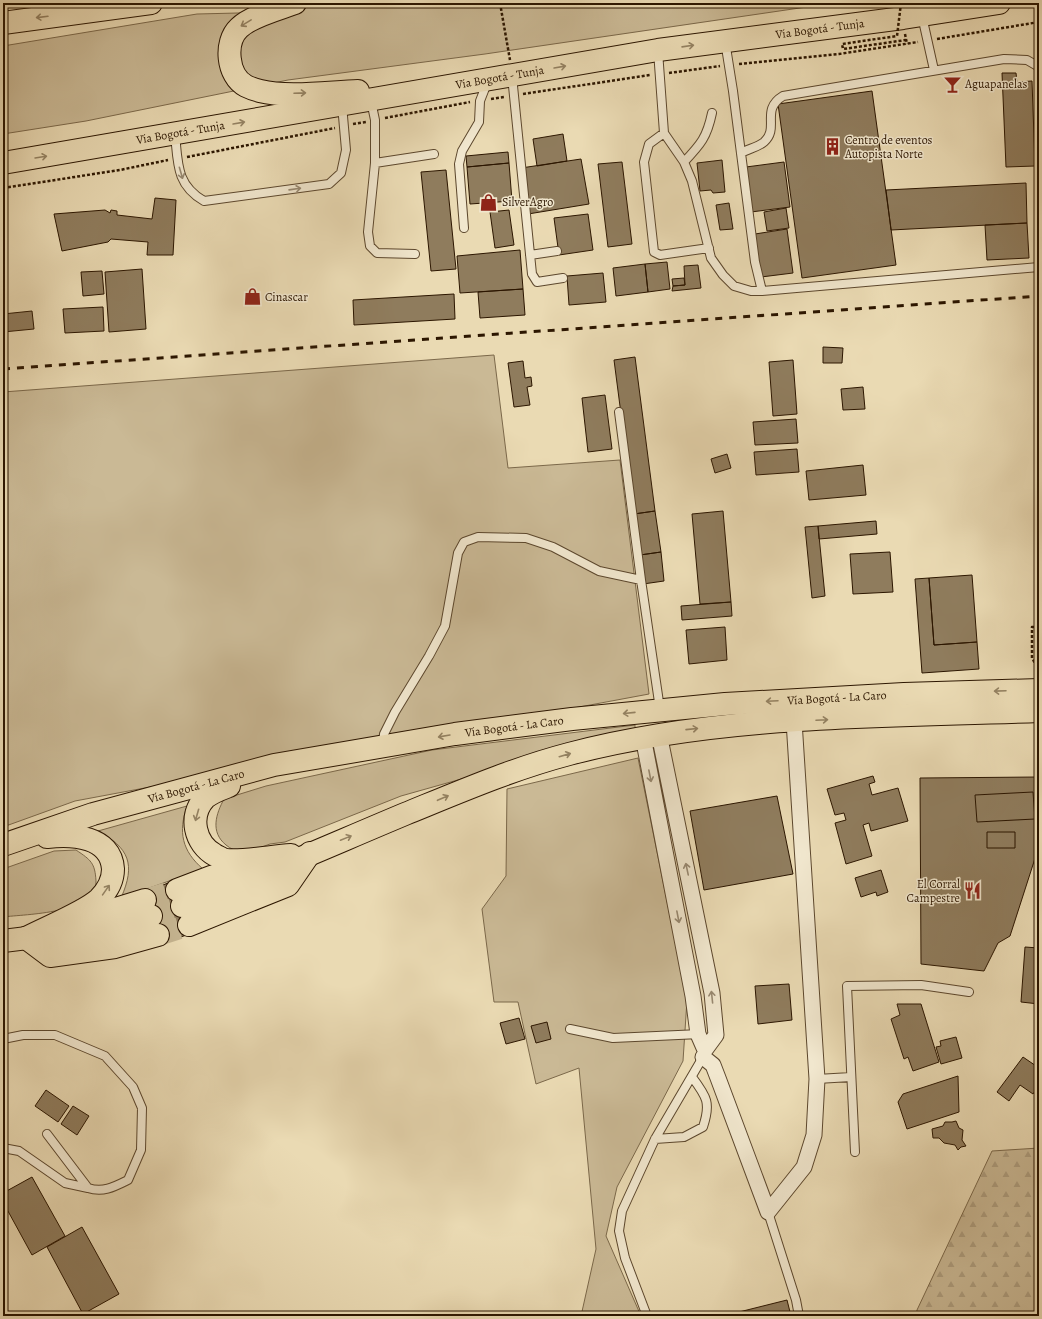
<svg xmlns="http://www.w3.org/2000/svg" width="1042" height="1319" viewBox="0 0 1042 1319" font-family="Alegreya,serif">
	<style>
		.grass { fill: #cab995; stroke: #7b684a }
		.forest { fill: url(#forest-firs); stroke: #7b684a }
		.building { fill: #8f7c5d; stroke: #2c1600 }
		.lines { fill: none; stroke-linecap: round; stroke-linejoin: round }
		.primary-tunnel { stroke: #c4b38f; stroke-width: 22; stroke-dasharray: 22 11; stroke-linecap: butt }
		.lane-casing { stroke: #5c472d; stroke-width: 10 }
		.street-casing { stroke: #5c472d; stroke-width: 17 }
		.primary-casing { stroke: #2c1600; stroke-width: 24 }
		.highway-casing { stroke: #2c1600; stroke-width: 24 }
		.path { stroke: #2c1600; stroke-width: 2.5; stroke-dasharray: 3 2; stroke-linecap: butt }
		.lane { stroke: #f1e7ce; stroke-width: 8 }
		.street { stroke: #f1e7ce; stroke-width: 15 }
		.primary { stroke: #eadab3; stroke-width: 22 }
		.highway { stroke: #eadab3; stroke-width: 22 }
		.rail { stroke: #2c1600; stroke-width: 3; stroke-dasharray: 7 7; stroke-linecap: butt }
		.path-bridge { stroke: #2c1600; stroke-width: 2.5; stroke-dasharray: 3 2; stroke-linecap: butt }
		.oneway { stroke: #948262 }
		.oneway2 { stroke: #988971 }
		.labels { text-anchor: middle; dominant-baseline: central; stroke-width: 3; stroke-linejoin: round; paint-order: stroke }
		.street-label { font-size: 12px; fill: #2c1600; stroke: #f1e7ce }
		.poi-label { font-size: 12px; fill: #2c1600; stroke: #f1e7ce; text-anchor: start }
	</style>
	<defs>
		<pattern id="forest-firs" width="22" height="20" patternUnits="userSpaceOnUse"><rect width="22" height="20" fill="#cab995"/><path d="M5 1l3.5 6h-7zM16 11l3.5 6h-7z" fill="#ae9e7f"/></pattern>
	</defs>
	<rect width="100%" height="100%" fill="#eadab3"/>
	<filter id="stains"><feTurbulence type="fractalNoise" baseFrequency=".005" numOctaves="4"/><feColorMatrix values="0 0 0 0 .2 0 0 0 0 .09 0 0 0 0 .02 0 0 0 .5 -.17"/></filter>
	<radialGradient id="worn" r=".72"><stop offset=".6" stop-color="#630" stop-opacity="0"/><stop offset="1" stop-color="#630" stop-opacity=".3"/></radialGradient>
	<path class="grass" d="M 334,3 L 834,3 L 485,54 L 288,80 L 86,121 L 3,134 L 3,46 L 197,14 L 279,12 Z
		M 494,355 L 508,468 L 620,460 L 649,694 L 75,801 L 3,827 L 3,392 Z
		M 635,725 L 635,730 L 401,796 L 285,842 L 270,844 L 243,854 C 238,851 230,849 226,845 C 210,832 216,814 224,799 L 266,786 L 432,750 Z
		M 638,758 L 687,1000 L 683,1061 L 617,1187 L 606,1236 L 641,1316 L 581,1316 L 596,1249 L 579,1068 L 536,1084 L 518,1002 L 494,1002 L 482,909 L 506,876 L 507,789 Z
		M 187,806 C 178,832 182,851 203,869 L 121,898 C 136,864 129,848 98,831 Z
		M 76,850 C 91,860 95,863 96,881 C 97,914 26,914 3,917 L 3,869 L 54,851 Z"/>
	<path class="forest" d="M 1039,1148 L 1039,1316 L 916,1316 L 917,1310 L 992,1151 Z"/>
	<path class="building" d="M 1002,73 L 1016,73 L 1017,82 L 1032,81 L 1035,166 L 1006,167 Z
		M 872,91 L 896,265 L 802,278 L 778,104 Z
		M 563,134 L 567,161 L 537,166 L 533,139 Z
		M 508,152 L 509,163 L 467,167 L 466,156 Z
		M 581,159 L 589,204 L 528,214 L 521,168 Z
		M 722,160 L 725,192 L 713,193 L 711,190 L 700,191 L 697,163 Z
		M 622,162 L 632,244 L 608,247 L 598,164 Z
		M 784,162 L 790,207 L 751,212 L 746,167 Z
		M 509,163 L 512,201 L 470,204 L 467,167 Z
		M 446,170 L 456,269 L 431,271 L 421,172 Z
		M 1026,183 L 1027,223 L 891,230 L 886,190 Z
		M 155,198 L 176,200 L 173,255 L 147,255 L 148,242 L 111,239 L 108,242 L 62,251 L 54,214 L 105,210 L 110,213 L 111,210 L 117,211 L 117,215 L 152,219 Z
		M 729,203 L 733,229 L 720,230 L 716,205 Z
		M 786,208 L 789,228 L 767,231 L 764,212 Z
		M 509,210 L 514,245 L 495,248 L 490,212 Z
		M 588,214 L 593,250 L 559,255 L 554,218 Z
		M 1027,223 L 1029,258 L 987,260 L 985,225 Z
		M 787,229 L 793,273 L 761,277 L 755,234 Z
		M 520,250 L 523,289 L 460,293 L 457,256 Z
		M 667,262 L 670,289 L 648,292 L 645,264 Z
		M 645,264 L 648,292 L 616,296 L 613,268 Z
		M 698,265 L 701,288 L 672,291 L 673,286 L 685,285 L 684,266 Z
		M 142,269 L 146,329 L 109,332 L 105,272 Z
		M 102,271 L 104,294 L 83,296 L 81,272 Z
		M 603,273 L 606,302 L 569,305 L 567,276 Z
		M 684,278 L 685,285 L 673,286 L 672,279 Z
		M 523,289 L 525,315 L 480,318 L 478,292 Z
		M 454,294 L 455,319 L 354,325 L 353,300 Z
		M 103,307 L 104,331 L 65,333 L 63,309 Z
		M 32,311 L 34,329 L 3,332 L 3,314 Z
		M 823,347 L 843,348 L 842,363 L 823,363 Z
		M 635,357 L 655,511 L 634,514 L 614,360 Z
		M 793,360 L 797,414 L 773,416 L 769,362 Z
		M 523,361 L 525,378 L 531,377 L 532,386 L 527,387 L 530,405 L 514,407 L 508,363 Z
		M 863,387 L 865,409 L 843,410 L 841,389 Z
		M 605,395 L 612,449 L 588,452 L 582,398 Z
		M 796,419 L 798,443 L 755,445 L 753,422 Z
		M 797,449 L 799,472 L 756,475 L 754,452 Z
		M 727,454 L 731,468 L 715,473 L 711,459 Z
		M 863,465 L 866,495 L 809,500 L 806,471 Z
		M 655,511 L 661,552 L 640,555 L 634,514 Z
		M 723,511 L 731,602 L 700,604 L 692,514 Z
		M 876,521 L 877,534 L 819,539 L 818,526 Z
		M 818,526 L 825,596 L 812,598 L 805,527 Z
		M 661,552 L 664,581 L 643,584 L 640,555 Z
		M 890,552 L 893,592 L 853,594 L 850,554 Z
		M 972,575 L 977,642 L 934,645 L 929,578 Z
		M 929,578 L 934,645 L 977,642 L 979,669 L 922,673 L 915,579 Z
		M 731,602 L 732,616 L 682,620 L 681,606 Z
		M 725,627 L 727,660 L 689,664 L 686,630 Z
		M 873,776 L 875,782 L 869,784 L 872,795 L 898,788 L 908,821 L 871,831 L 869,823 L 863,825 L 872,856 L 846,864 L 835,823 L 846,820 L 844,813 L 835,815 L 827,789 Z
		M 1039,777 L 1039,846 L 1010,936 L 998,943 L 984,971 L 921,964 L 920,778 Z
		M 1033,792 L 1035,819 L 977,822 L 975,795 Z
		M 777,796 L 793,874 L 704,890 L 690,811 Z
		M 987,832 L 1015,832 L 1015,848 L 987,848 Z
		M 881,870 L 888,892 L 877,896 L 876,892 L 861,897 L 855,878 Z
		M 173,881 L 192,933 L 161,944 L 143,893 Z
		M 1025,947 L 1039,948 L 1039,1004 L 1021,1002 Z
		M 789,984 L 792,1020 L 758,1024 L 755,986 Z
		M 897,1004 L 921,1004 L 939,1062 L 913,1071 L 908,1057 L 904,1059 L 891,1019 L 900,1015 Z
		M 519,1018 L 525,1039 L 506,1044 L 500,1023 Z
		M 547,1022 L 551,1039 L 536,1043 L 531,1026 Z
		M 956,1037 L 962,1058 L 941,1064 L 936,1047 L 941,1046 L 940,1041 Z
		M 1023,1057 L 1039,1068 L 1039,1085 L 1033,1094 L 1020,1085 L 1009,1101 L 997,1092 Z
		M 958,1076 L 959,1112 L 907,1129 L 898,1102 L 903,1094 Z
		M 46,1090 L 69,1106 L 58,1122 L 35,1106 Z
		M 73,1106 L 89,1116 L 77,1135 L 61,1124 Z
		M 956,1121 L 959,1128 L 963,1130 L 962,1140 L 966,1146 L 961,1147 L 958,1150 L 955,1145 L 944,1143 L 939,1138 L 933,1138 L 932,1129 L 943,1126 L 945,1122 L 952,1122 Z
		M 32,1177 L 65,1236 L 32,1255 L 3,1202 L 3,1193 Z
		M 82,1227 L 119,1294 L 83,1314 L 47,1247 Z
		M 787,1300 L 791,1316 L 727,1316 L 727,1315 Z"/>
	<g class="lines">
		<path class="primary-tunnel" d="M 145,900 L 177,890
			M 151,916 L 182,906
			M 158,935 L 189,925"/>
		<defs>
			<path id="lane" d="M 922,16 L 934,70
				M 725,41 L 733,91 L 755,262 L 762,291 L 1039,267
				M 658,51 L 664,133 L 684,162 L 692,181 L 711,258 L 723,275 L 734,286 L 751,291 L 762,291
				M 512,76 L 532,274 L 537,282 L 563,278
				M 371,101 L 375,120 L 375,163 L 368,232 L 370,246 L 377,253 L 415,254
				M 664,133 L 649,144 L 644,162 L 654,252 L 660,255 L 709,248
				M 175,134 C 178,163 176,185 204,201 L 329,184 L 341,173 L 346,150 L 342,105
				M 741,153 C 748,149 758,147 764,142 C 780,128 760,110 783,96 L 1004,59 L 1027,60 L 1039,67
				M 684,162 C 701,144 707,137 712,113
				M 375,163 L 434,154
				M 464,228 L 459,164 L 462,151 L 479,122 L 480,101 L 487,83
				M 530,255 L 557,251
				M 619,412 L 641,580
				M 383,745 L 384,734 L 395,712 L 429,656 L 445,626 L 458,553 L 464,542 L 478,537 L 526,538 L 553,547 L 599,571 L 641,580 L 660,709
				M 570,1029 L 613,1038 L 700,1034
				M 3,1039 L 23,1035 L 55,1035 L 105,1056 L 133,1087 L 142,1108 L 141,1150 L 128,1180 C 114,1187 103,1193 88,1188 L 47,1134
				M 817,1079 L 851,1077
				M 655,1139 L 684,1137 L 703,1127 C 711,1103 707,1097 692,1077
				M 3,1148 L 19,1151 L 65,1183 L 88,1188
				M 855,1152 L 847,986 L 921,985 L 969,992
				M 768,1212 L 796,1300 L 799,1316
				M 647,1316 L 625,1258 L 619,1231 L 622,1211 L 655,1139 L 703,1057"/>
			<path id="street" d="M 659,734 L 712,993 L 716,1035 L 705,1050
				M 643,737 L 693,996 L 698,1034 L 705,1050
				M 703,1057 L 713,1065 L 718,1078 L 768,1212
				M 768,1212 L 804,1167 L 814,1135 L 817,1079 L 794,721"/>
			<g id="primary">
				<path d="M 229,786 C 221,789 212,792 205,798 C 188,816 195,844 215,855 C 219,857 223,860 226,860 C 243,862 273,856 291,855"/>
				<path id="s1" d="M 3,845 L 93,814 L 274,765 L 455,734 L 572,719 L 725,704 L 904,694 L 1039,690"/>
				<path d="M 177,890 L 211,877 L 249,868"/>
				<path d="M 182,906 C 257,878 331,845 405,814 C 459,792 512,769 569,754 C 721,714 882,717 1039,711"/>
				<path d="M 80,920 L 145,900"/>
				<path d="M 189,925 L 288,885 L 310,853"/>
				<path d="M 26,938 C 45,928 85,912 99,899 C 108,890 113,881 113,869 C 111,836 72,834 47,837"/>
				<path d="M 26,938 L 50,956 L 115,947 L 158,935"/>
				<path d="M 3,941 L 108,928 L 151,916"/>
			</g>
			<g id="highway">
				<path d="M 295,3 C 279,9 251,16 239,28 C 224,42 227,76 246,86 C 250,88 256,90 260,91 C 287,98 329,92 358,91"/>
				<path d="M 3,23 L 151,3"/>
				<path id="s2" d="M 3,163 L 658,50 L 903,18 L 999,3"/>
			</g>
		</defs>
		<use href="#lane" class="lane-casing"/>
		<use href="#street" class="street-casing"/>
		<use href="#primary" class="primary-casing"/>
		<use href="#highway" class="highway-casing"/>
		<path class="path" d="M 500,3 L 510,60
			M 905,34 L 907,44
			M 937,39 L 1039,22
			M 739,64 L 839,54 L 918,42
			M 669,73 L 720,66
			M 523,94 L 650,75
			M 491,99 L 504,97
			M 385,118 L 470,102
			M 353,124 L 366,122
			M 187,157 L 335,128
			M 3,188 L 120,170 L 168,160
			M 1039,627 L 1032,627 L 1032,658 L 1039,670"/>
		<use href="#lane" class="lane"/>
		<use href="#street" class="street"/>
		<use href="#primary" class="primary"/>
		<use href="#highway" class="highway"/>
		<path class="rail" d="M 3,369 L 1039,296"/>
		<path class="path-bridge" d="M 901,3 L 897,36 L 842,44 L 843,49 L 906,40"/>
	</g>
	<defs><path id="oneway-shaft" d="M-6 0H5M1.5-3L5.5 0L1.5 3" fill="none" stroke-width="1.6" stroke-linecap="round" stroke-linejoin="round"/></defs>
	<g class="oneway">
		<use href="#oneway-shaft" transform="translate(42 17) rotate(173)"/>
		<use href="#oneway-shaft" transform="translate(246 23) rotate(149)"/>
		<use href="#oneway-shaft" transform="translate(688 46) rotate(-8)"/>
		<use href="#oneway-shaft" transform="translate(560 67) rotate(-10)"/>
		<use href="#oneway-shaft" transform="translate(300 93) rotate(-2)"/>
		<use href="#oneway-shaft" transform="translate(239 123) rotate(-10)"/>
		<use href="#oneway-shaft" transform="translate(41 157) rotate(-9)"/>
		<use href="#oneway-shaft" transform="translate(1000 691) rotate(178)"/>
		<use href="#oneway-shaft" transform="translate(772 701) rotate(177)"/>
		<use href="#oneway-shaft" transform="translate(629 713) rotate(174)"/>
		<use href="#oneway-shaft" transform="translate(822 720) rotate(-3)"/>
		<use href="#oneway-shaft" transform="translate(692 729) rotate(-6)"/>
		<use href="#oneway-shaft" transform="translate(444 736) rotate(170)"/>
		<use href="#oneway-shaft" transform="translate(565 755) rotate(-16)"/>
		<use href="#oneway-shaft" transform="translate(443 798) rotate(-23)"/>
		<use href="#oneway-shaft" transform="translate(197 815) rotate(106)"/>
		<use href="#oneway-shaft" transform="translate(346 838) rotate(-22)"/>
		<use href="#oneway-shaft" transform="translate(106 890) rotate(-55)"/>
	</g>
	<g class="oneway2">
		<use href="#oneway-shaft" transform="translate(181 173) rotate(74)"/>
		<use href="#oneway-shaft" transform="translate(295 189) rotate(-8)"/>
		<use href="#oneway-shaft" transform="translate(650 776) rotate(79)"/>
		<use href="#oneway-shaft" transform="translate(687 869) rotate(-102)"/>
		<use href="#oneway-shaft" transform="translate(678 917) rotate(79)"/>
		<use href="#oneway-shaft" transform="translate(712 997) rotate(-96)"/>
	</g>
	<defs>
		<symbol id="bar-bare" viewBox="-9 -9 18 18"><path d="M-6-5H6L.8 .8V4.5H3.5V6h-7V4.5H-.8V.8Z" fill="#8f2418" stroke="#f1e7ce" stroke-width="2.5" paint-order="stroke"/></symbol>
		<symbol id="building-bare" viewBox="-9 -9 18 18"><path d="M-4-6H4V6H1V3H-1V6H-4ZM-2.5-4.3h1.7v1.8h-1.7ZM.8-4.3h1.7v1.8H.8ZM-2.5-1h1.7V.8h-1.7ZM.8-1h1.7V.8H.8Z" fill="#8f2418" stroke="#f1e7ce" stroke-width="2.5" paint-order="stroke"/></symbol>
		<symbol id="shop-bare" viewBox="-9 -9 18 18"><path d="M-5-2.5h2.3a2.7 3.5 0 0 1 5.4 0H5L5.5 6h-11ZM-1.5-2.5h3a1.5 2.3 0 0 0-3 0Z" fill="#8f2418" stroke="#f1e7ce" stroke-width="2.5" paint-order="stroke"/></symbol>
		<symbol id="restaurant-bare" viewBox="-9 -9 18 18"><path d="M-5-6h1v4h1v-4h1v4h1v-4h1v5L-1.5 .5V6h-2V.5L-5-1ZM5-6V6H3V1.5H1.5Q1.5-4 5-6Z" fill="#8f2418" stroke="#f1e7ce" stroke-width="2.5" paint-order="stroke"/></symbol>
	</defs>
	<g fill-rule="evenodd">
		<use href="#bar-bare" x="940" y="72" width="25" height="25"/>
		<use href="#building-bare" x="820" y="134" width="25" height="25"/>
		<use href="#shop-bare" x="476" y="190" width="25" height="25"/>
		<use href="#shop-bare" x="240" y="284" width="25" height="25"/>
		<use href="#restaurant-bare" x="960" y="878" width="25" height="25"/>
	</g>
	<g class="labels">
		<g class="street-label">
			<text stroke="none"><textPath href="#s2" startOffset="828">Vía Bogotá - Tunja</textPath></text>
			<text stroke="none"><textPath href="#s2" startOffset="504">Vía Bogotá - Tunja</textPath></text>
			<text stroke="none"><textPath href="#s2" startOffset="180">Vía Bogotá - Tunja</textPath></text>
			<text stroke="none"><textPath href="#s1" startOffset="850">Vía Bogotá - La Caro</textPath></text>
			<text stroke="none"><textPath href="#s1" startOffset="526">Vía Bogotá - La Caro</textPath></text>
			<text stroke="none"><textPath href="#s1" startOffset="202">Vía Bogotá - La Caro</textPath></text>
		</g>
		<g class="poi-label">
			<text x="965" y="84">Aguapanelas</text>
			<text x="845" y="140">Centro de eventos<tspan x="845" dy="14">Autopista Norte</tspan></text>
			<text x="502" y="202">SilverAgro</text>
			<text x="265" y="297">Cinascar</text>
			<text x="960" y="884" text-anchor="end">El Corral<tspan x="960" dy="14">Campestre</tspan></text>
		</g>
	</g>
	<rect width="1042" height="1319" fill="none" stroke="#eadab3" stroke-width="16"/>
	<rect x="4" y="4" width="1034" height="1311" fill="none" stroke="#2c1600" stroke-width="2"/>
	<rect x="8" y="8" width="1026" height="1303" fill="none" stroke="#2c1600"/>
	<rect width="100%" height="100%" filter="url(#stains)"/>
	<rect width="100%" height="100%" fill="url(#worn)"/>
</svg>
